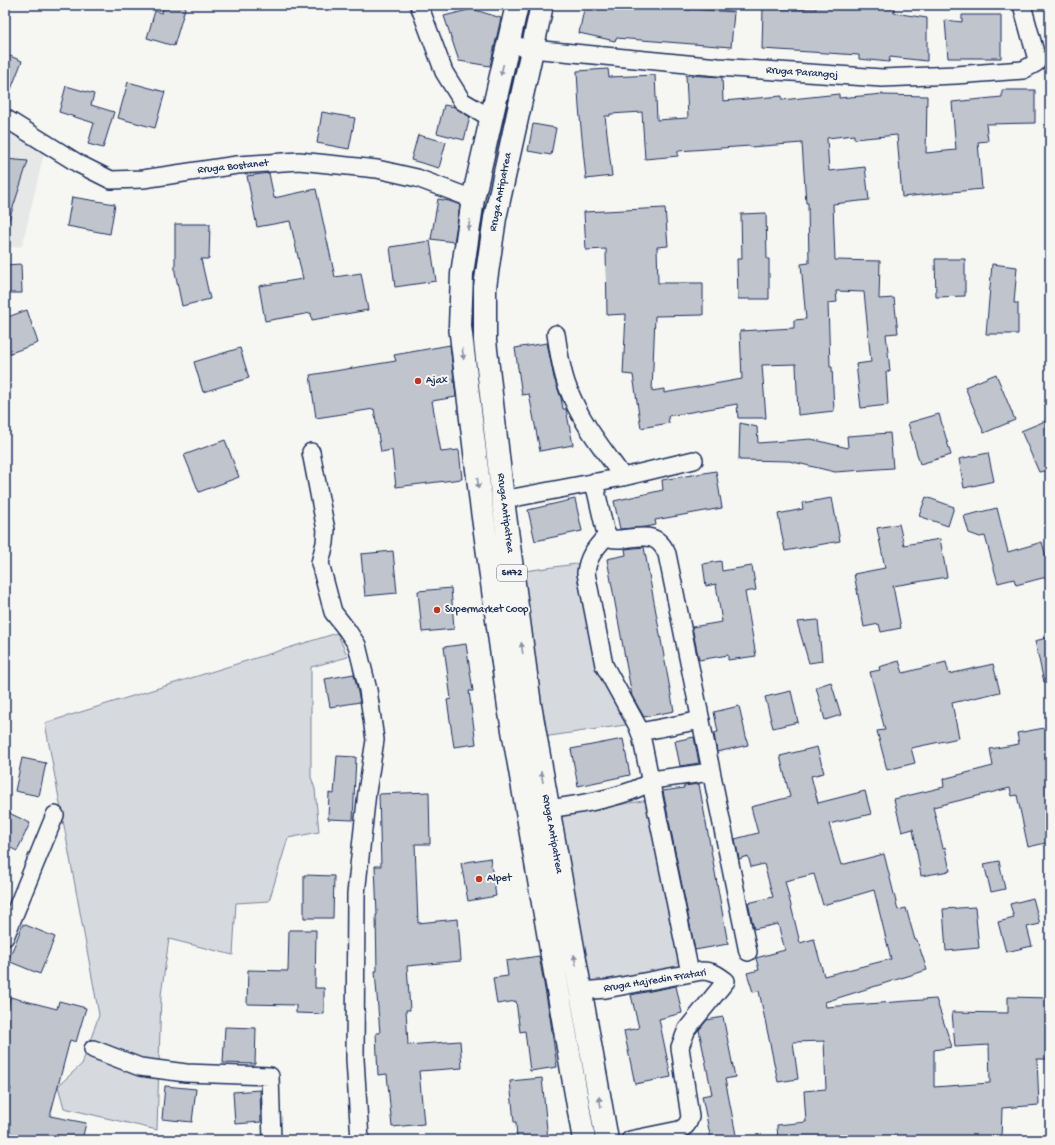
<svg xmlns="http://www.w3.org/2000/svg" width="1055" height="1145" viewBox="0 0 1055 1145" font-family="'Gochi Hand',sans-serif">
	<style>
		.built { fill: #e6e7e7 }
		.green { fill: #d6d9dd; stroke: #78849e }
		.building { fill: #c0c4cd; stroke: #1b2f5e; fill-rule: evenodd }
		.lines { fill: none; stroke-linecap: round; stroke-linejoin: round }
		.street-casing { stroke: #1b2f5e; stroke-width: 20 }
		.primary-casing { stroke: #1b2f5e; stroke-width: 25 }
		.street { stroke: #f6f6f2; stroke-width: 17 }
		.primary { stroke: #f6f6f2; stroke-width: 22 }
		.oneway { fill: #8892a8 }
		.poi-dot { fill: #c8321e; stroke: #f6f6f2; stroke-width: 1.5 }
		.labels { text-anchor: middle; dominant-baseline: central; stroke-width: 4; stroke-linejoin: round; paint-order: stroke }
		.shield { fill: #f6f6f2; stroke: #5d6b8a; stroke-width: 1 }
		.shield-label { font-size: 10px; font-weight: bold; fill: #1b2f5e }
		.street-label { font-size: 11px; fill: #1b2f5e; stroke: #f6f6f2 }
		.poi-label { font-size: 11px; fill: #1b2f5e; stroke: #f6f6f2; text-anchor: start }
	</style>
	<rect width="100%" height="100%" fill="#f6f6f2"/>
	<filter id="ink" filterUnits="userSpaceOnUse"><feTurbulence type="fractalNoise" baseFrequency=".025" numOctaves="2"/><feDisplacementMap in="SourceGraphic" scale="8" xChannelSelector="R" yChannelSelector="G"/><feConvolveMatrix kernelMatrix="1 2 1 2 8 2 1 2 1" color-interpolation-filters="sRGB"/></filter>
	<g filter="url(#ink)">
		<path class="built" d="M 5,125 L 45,149 L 22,246 L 5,248 Z"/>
		<path class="green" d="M 583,563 L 601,671 L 632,724 L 543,737 L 517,572 Z
			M 337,633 L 348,657 L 311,667 L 311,777 L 315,789 L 319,832 L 288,838 L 269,901 L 236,903 L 233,955 L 169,939 L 161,995 L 157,1130 L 64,1108 L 58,1086 L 82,1064 L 99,1015 L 45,723 Z
			M 649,800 L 685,969 L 588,984 L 560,814 Z"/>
		<path class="building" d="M 164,5 L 186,5 L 174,46 L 147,38 L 155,11 L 162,13 Z
			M 585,5 L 621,5 L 635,8 L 636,5 L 690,10 L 690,9 L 734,12 L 731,47 L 616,38 L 615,41 L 579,33 Z
			M 816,5 L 864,7 L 864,5 L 895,5 L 894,13 L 927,18 L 927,61 L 890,57 L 889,62 L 859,59 L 859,55 L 762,49 L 763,8 L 816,9 Z
			M 472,9 L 501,18 L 490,66 L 459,61 L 444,16 Z
			M 962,15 L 1001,15 L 1001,58 L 948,58 L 945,20 L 962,22 Z
			M 5,54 L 22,61 L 6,102 L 5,102 Z
			M 608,69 L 609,77 L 655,75 L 657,120 L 688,118 L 686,75 L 722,77 L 723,101 L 782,96 L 782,100 L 839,94 L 839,98 L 883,94 L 883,95 L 927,96 L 926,153 L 956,150 L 952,102 L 1002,97 L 1002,90 L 1035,90 L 1035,123 L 986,124 L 988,141 L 978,142 L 982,189 L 902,197 L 897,135 L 854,139 L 854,135 L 827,138 L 829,171 L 865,167 L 869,200 L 833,204 L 835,260 L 880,261 L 879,299 L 894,298 L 898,333 L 886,334 L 890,371 L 886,372 L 888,405 L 861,408 L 856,364 L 871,362 L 864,292 L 836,291 L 837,302 L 828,303 L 830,367 L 832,367 L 834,411 L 798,415 L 796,364 L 762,365 L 766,418 L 738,418 L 737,404 L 668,416 L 669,423 L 641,428 L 633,375 L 623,374 L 626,314 L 607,315 L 606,249 L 586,250 L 584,212 L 665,208 L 668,246 L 657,247 L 658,283 L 703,283 L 703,315 L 655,316 L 652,391 L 664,389 L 664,393 L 742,379 L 740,331 L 794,328 L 794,320 L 806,319 L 801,264 L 809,263 L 808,203 L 806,203 L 802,143 L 750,147 L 750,146 L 678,151 L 678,156 L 645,159 L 642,112 L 610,114 L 610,116 L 605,116 L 612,176 L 586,179 L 579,107 L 577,71 Z
			M 128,82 L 165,92 L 155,128 L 118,118 Z
			M 66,86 L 94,94 L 91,105 L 114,112 L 103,148 L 88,144 L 94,123 L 59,112 Z
			M 444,105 L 455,107 L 470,117 L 464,140 L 437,133 Z
			M 322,112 L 355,118 L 349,149 L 317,143 Z
			M 533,124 L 556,128 L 551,155 L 528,151 Z
			M 418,135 L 446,142 L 439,168 L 411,160 Z
			M 5,159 L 28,161 L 8,223 L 5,223 Z
			M 269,173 L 274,198 L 316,189 L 335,277 L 361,273 L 368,310 L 312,320 L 311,313 L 265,321 L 259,286 L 303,279 L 290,221 L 257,227 L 247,176 Z
			M 72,197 L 115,204 L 110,234 L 67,226 Z
			M 438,199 L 449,201 L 460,205 L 454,242 L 431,239 Z
			M 766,213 L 767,259 L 769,259 L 769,299 L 738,299 L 737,259 L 742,259 L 741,214 Z
			M 175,224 L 210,224 L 209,259 L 201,259 L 210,299 L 182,306 L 175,272 Z
			M 430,241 L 436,281 L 395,287 L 390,247 Z
			M 935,259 L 965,259 L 965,296 L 936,297 Z
			M 21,264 L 22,293 L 5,293 L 5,265 Z
			M 992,264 L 1017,267 L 1014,303 L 1018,303 L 1018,334 L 986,334 Z
			M 27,310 L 38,343 L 5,355 L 5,318 Z
			M 547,343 L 554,378 L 561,398 L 563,409 L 566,409 L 573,445 L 540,451 L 529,394 L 522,395 L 515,348 Z
			M 450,345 L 456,397 L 432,401 L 441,452 L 459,450 L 462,479 L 396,487 L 392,450 L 381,452 L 374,409 L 316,418 L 310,375 L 396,361 L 394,355 Z
			M 240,348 L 249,378 L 203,392 L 194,362 Z
			M 996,374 L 1015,420 L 984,433 L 965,387 Z
			M 939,414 L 951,455 L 920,464 L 908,423 Z
			M 1050,419 L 1050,470 L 1039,472 L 1021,431 Z
			M 740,423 L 757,427 L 758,443 L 811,439 L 848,448 L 847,436 L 890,433 L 893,468 L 835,472 L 789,461 L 739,460 Z
			M 225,440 L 239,477 L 199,492 L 184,455 Z
			M 988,453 L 994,481 L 964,488 L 959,459 Z
			M 716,471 L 722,508 L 655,520 L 656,525 L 646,527 L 620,529 L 614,501 L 663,490 L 662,480 Z
			M 926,497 L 954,507 L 948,526 L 919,516 Z
			M 832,498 L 840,541 L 785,551 L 778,514 L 803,509 L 802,503 Z
			M 575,499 L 582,531 L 535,541 L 528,510 Z
			M 997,508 L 1008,552 L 1042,542 L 1050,571 L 1050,576 L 1016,585 L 1014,579 L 998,583 L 985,536 L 980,537 L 969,533 L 964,516 Z
			M 899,524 L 904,545 L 940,539 L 947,577 L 893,586 L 901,628 L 881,632 L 879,624 L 864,627 L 854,574 L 885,568 L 877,528 Z
			M 644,547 L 674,711 L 644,717 L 632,696 L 607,559 L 626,555 L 625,549 Z
			M 393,551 L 397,593 L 365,596 L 361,554 Z
			M 721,561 L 722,571 L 752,566 L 756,590 L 745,592 L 756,656 L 728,660 L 728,655 L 699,660 L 692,627 L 722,622 L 716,584 L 706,586 L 703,564 Z
			M 451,588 L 454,629 L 422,632 L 418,591 Z
			M 818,620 L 822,661 L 809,663 L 797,622 Z
			M 1050,637 L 1050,681 L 1044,682 L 1035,641 Z
			M 466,644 L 473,691 L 469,691 L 476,744 L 454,747 L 447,700 L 451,699 L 444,647 Z
			M 899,661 L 903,673 L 946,662 L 949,674 L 993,664 L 1000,692 L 952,703 L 959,738 L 911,748 L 915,763 L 887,770 L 877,731 L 885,730 L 870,672 L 880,670 L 879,667 Z
			M 354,674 L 360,702 L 330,707 L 325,679 Z
			M 831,682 L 841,715 L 825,720 L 816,687 Z
			M 791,691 L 798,722 L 773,728 L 765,697 Z
			M 739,706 L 748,745 L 717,752 L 714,733 L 718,732 L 714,712 Z
			M 1050,727 L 1050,842 L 1028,847 L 1017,795 L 1012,796 L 1010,788 L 933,807 L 943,848 L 945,847 L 950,871 L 921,876 L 913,829 L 902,832 L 894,799 L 944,787 L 943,779 L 993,766 L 990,749 L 1019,744 L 1017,733 Z
			M 694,737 L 699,763 L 680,766 L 675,741 Z
			M 623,739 L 630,775 L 578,786 L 571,749 Z
			M 817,747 L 824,773 L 811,776 L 818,803 L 865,791 L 871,814 L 829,824 L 841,865 L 884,854 L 898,910 L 906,908 L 915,940 L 917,940 L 927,970 L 825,1002 L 826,1007 L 936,999 L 952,1047 L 934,1050 L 934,1087 L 990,1083 L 989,1045 L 955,1047 L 952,1012 L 1008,1013 L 1008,997 L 1050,998 L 1050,1059 L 1037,1059 L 1039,1105 L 1002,1108 L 1001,1140 L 778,1140 L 777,1125 L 806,1122 L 804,1091 L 826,1089 L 824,1041 L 793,1042 L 798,1079 L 778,1082 L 759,991 L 753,992 L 747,973 L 759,970 L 756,958 L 785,950 L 778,924 L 754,929 L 748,903 L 773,897 L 764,864 L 751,867 L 748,856 L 739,859 L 735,839 L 758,833 L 751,807 L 790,797 L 780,756 ZM 814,874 L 823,905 L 874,890 L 891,959 L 824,976 L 814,939 L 800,943 L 785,881 Z
			M 337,756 L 356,757 L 353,820 L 328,819 L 329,793 L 334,794 Z
			M 22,758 L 46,763 L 39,796 L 15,791 Z
			M 699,784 L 728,944 L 695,950 L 663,791 L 684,788 L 684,786 Z
			M 429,792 L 430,844 L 415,844 L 418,923 L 458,919 L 461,961 L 407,966 L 410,1010 L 406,1010 L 408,1045 L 460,1041 L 462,1068 L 419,1071 L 424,1124 L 392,1127 L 387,1074 L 378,1075 L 376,1033 L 380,1033 L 375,971 L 377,971 L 376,915 L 377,915 L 375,866 L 381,866 L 379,794 Z
			M 5,811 L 30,823 L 17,851 L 5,845 Z
			M 490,858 L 496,896 L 468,901 L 461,863 Z
			M 999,861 L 1005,889 L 991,892 L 984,864 Z
			M 304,875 L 334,876 L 333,918 L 304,918 Z
			M 1033,898 L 1040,924 L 1027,927 L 1032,946 L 1006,952 L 998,922 L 1014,918 L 1010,904 Z
			M 975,907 L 979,948 L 946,951 L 943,909 Z
			M 23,924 L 55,937 L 40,974 L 8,961 Z
			M 289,930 L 316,930 L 315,988 L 324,988 L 324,1014 L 296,1013 L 296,1005 L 247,1004 L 248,970 L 288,971 Z
			M 539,956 L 550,1017 L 557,1067 L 530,1071 L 525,1031 L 520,1032 L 516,1001 L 497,1004 L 493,978 L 508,976 L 506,961 Z
			M 676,986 L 682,1013 L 659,1019 L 671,1077 L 635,1084 L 624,1031 L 639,1028 L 631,995 Z
			M 10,997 L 57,1009 L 59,1001 L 86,1008 L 76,1042 L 70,1040 L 50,1116 L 86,1123 L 82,1140 L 5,1140 L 5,1112 L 11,1088 L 5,1087 L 5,1018 Z
			M 723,1017 L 735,1077 L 725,1079 L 737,1140 L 711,1140 L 702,1096 L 712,1094 L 699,1030 L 707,1020 Z
			M 225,1027 L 256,1028 L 255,1064 L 223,1063 Z
			M 542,1078 L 548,1140 L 517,1140 L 516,1122 L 514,1122 L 510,1081 Z
			M 165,1086 L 196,1089 L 192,1122 L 162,1119 Z
			M 260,1090 L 261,1122 L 235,1124 L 233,1092 Z"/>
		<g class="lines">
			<defs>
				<path id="street" d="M 419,5 L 444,72 L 462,101 L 491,118
					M 508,44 L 532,49 L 718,67 L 882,78 L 956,75 L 1023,70 L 1036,63 L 1036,56 L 1022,5
					M 5,118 L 79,164 L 111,180 L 143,179 L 237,165 L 299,161 L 377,169 L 417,178 L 473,199
					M 556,334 C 559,352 561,371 568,388 C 580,421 603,449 623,477
					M 311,452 L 326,530 L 325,543 L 320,563 L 333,612 L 347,630 L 357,645 L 368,690 L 375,740 L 367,792 L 356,894 L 355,1059 L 360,1140
					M 594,482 L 605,530 L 608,537 C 612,540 616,539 621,539 C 642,537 657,531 667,554 L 748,952
					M 503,500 L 623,477 L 694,460
					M 607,535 C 596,548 588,555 586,573 L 604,665 L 637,725 L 641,735 L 690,973
					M 640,732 L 701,720
					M 548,809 C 575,805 602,801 628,792 C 639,789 648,782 659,779 L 711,772
					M 5,937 L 55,815
					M 580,991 L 606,989 L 702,971 C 713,971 718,975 726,981 L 687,1029 L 680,1047 L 690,1117 C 688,1124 686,1127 679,1130 L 630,1140
					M 93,1049 L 140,1067 L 186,1073 L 270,1076 L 272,1140"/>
				<path id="primary" d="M 517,5 L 473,199 L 462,274 L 460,326 L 481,503 L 509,707 L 584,1140
					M 542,5 L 495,218 L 485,287 L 485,341 L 503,500 L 530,705 L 607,1140"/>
			</defs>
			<use href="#street" class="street-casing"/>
			<use href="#primary" class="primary-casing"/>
			<use href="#street" class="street"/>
			<use href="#primary" class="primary"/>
		</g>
		<defs><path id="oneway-solid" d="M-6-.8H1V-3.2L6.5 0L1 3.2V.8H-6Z"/></defs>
		<g class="oneway">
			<use href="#oneway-solid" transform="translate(502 70) rotate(103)"/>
			<use href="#oneway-solid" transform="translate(469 225) rotate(99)"/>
			<use href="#oneway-solid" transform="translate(463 354) rotate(83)"/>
			<use href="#oneway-solid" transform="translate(478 483) rotate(83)"/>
			<use href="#oneway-solid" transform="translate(522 648) rotate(-98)"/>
			<use href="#oneway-solid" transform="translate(542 777) rotate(-100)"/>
			<use href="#oneway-solid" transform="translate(575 960) rotate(-100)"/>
			<use href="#oneway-solid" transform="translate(600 1102) rotate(-100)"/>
		</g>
	</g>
	<g class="poi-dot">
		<circle cx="418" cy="381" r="4"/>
		<circle cx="437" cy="610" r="4"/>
		<circle cx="479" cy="879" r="4"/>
	</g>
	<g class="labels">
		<rect class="shield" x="497" y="565" width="30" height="16" rx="3"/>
		<g class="shield-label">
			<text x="512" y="573">SH72</text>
		</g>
		<g class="street-label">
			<text transform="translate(802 73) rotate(4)">Rruga Parangoj</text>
			<text transform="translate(233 167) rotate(-6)">Rruga Bostanet</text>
			<text transform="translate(501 192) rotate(-79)">Rruga Antipatrea</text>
			<text transform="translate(505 513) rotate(83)">Rruga Antipatrea</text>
			<text transform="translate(552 834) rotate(80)">Rruga Antipatrea</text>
			<text transform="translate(655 981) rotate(-9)">Rruga Hajredin Fratari</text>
		</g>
		<g class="poi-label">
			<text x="426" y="381">Ajax</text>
			<text x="445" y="610">Supermarket Coop</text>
			<text x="487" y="879">Alpet</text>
		</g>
	</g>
	<rect width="1055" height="1145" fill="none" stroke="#f6f6f2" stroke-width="20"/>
	<rect x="10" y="10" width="1035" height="1125" fill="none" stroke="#1b2f5e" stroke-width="1.5" filter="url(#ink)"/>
</svg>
